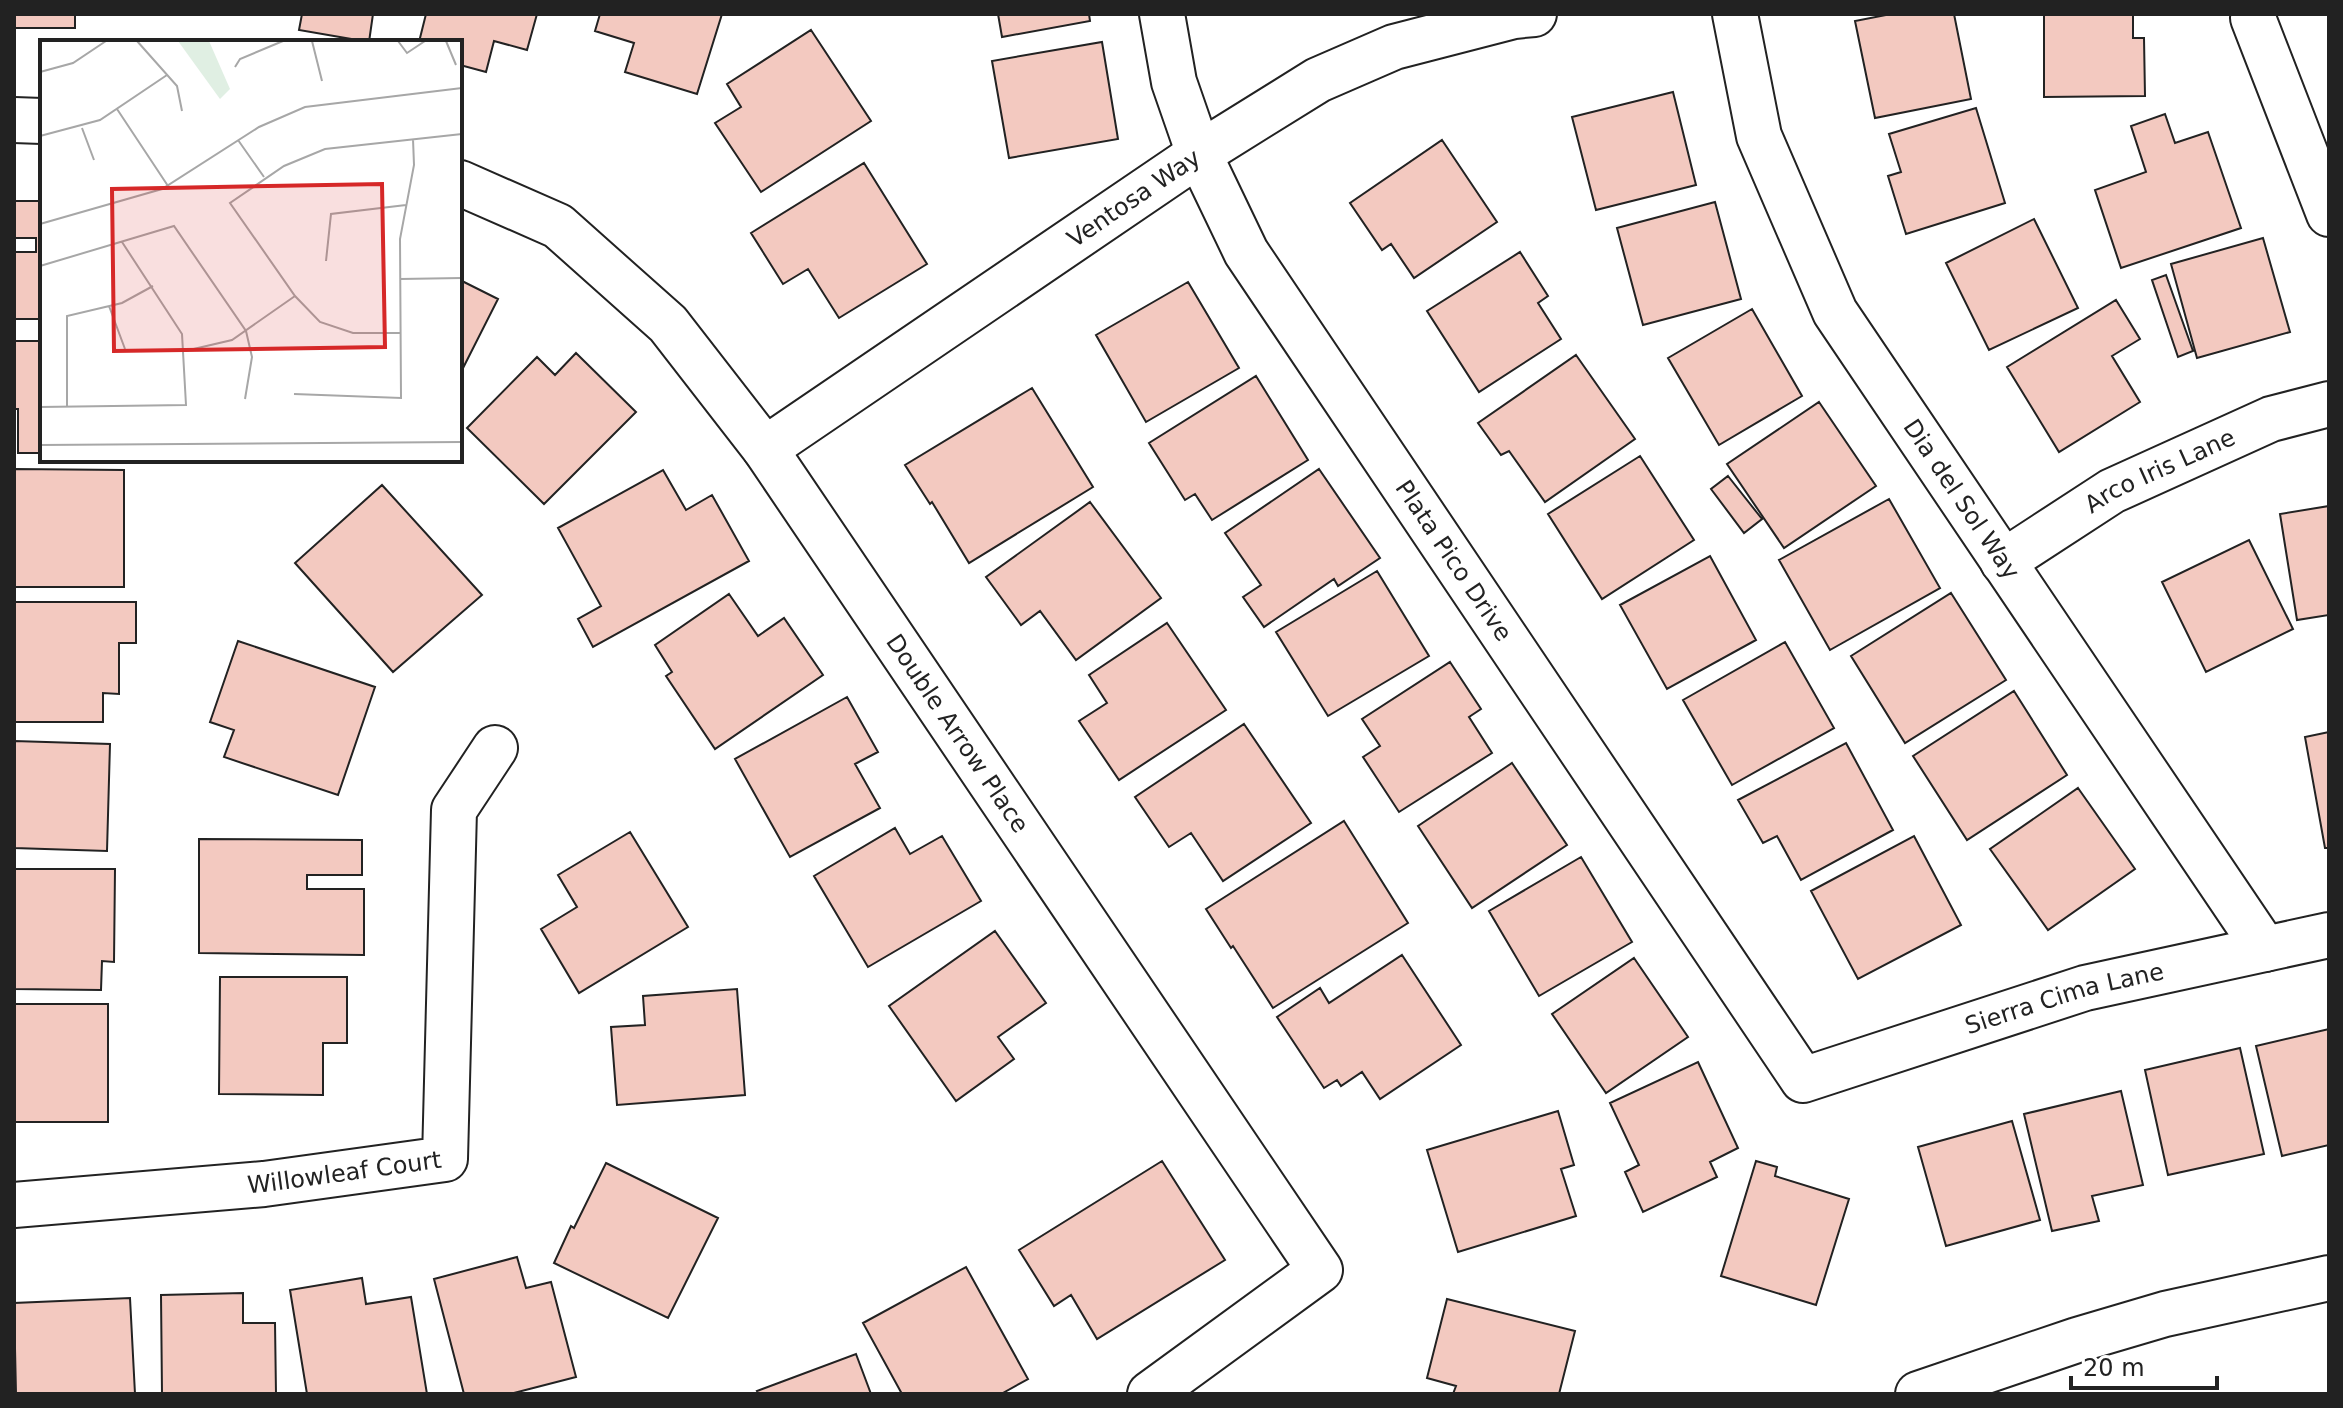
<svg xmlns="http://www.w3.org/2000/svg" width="2343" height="1408" viewBox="0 0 2343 1408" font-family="'DejaVu Sans',sans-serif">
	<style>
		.building { fill: #f3c9c0; stroke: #222; stroke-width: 2 }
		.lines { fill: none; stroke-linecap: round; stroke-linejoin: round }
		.street-casing { stroke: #222; stroke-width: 48 }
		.secondary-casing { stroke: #222; stroke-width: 48 }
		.street { stroke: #fff; stroke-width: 44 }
		.secondary { stroke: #fff; stroke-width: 44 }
		.labels { text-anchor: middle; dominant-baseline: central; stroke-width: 6; stroke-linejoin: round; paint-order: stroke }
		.street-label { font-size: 24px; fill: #222; stroke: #fff }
		.inset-road { fill: none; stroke: #a7a7a7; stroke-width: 2 }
		.view { fill: #d62828; fill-opacity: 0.15; stroke: #d62828; stroke-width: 4 }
		.inset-edge { fill: none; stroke: #222; stroke-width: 4 }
	</style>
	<rect width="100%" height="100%" fill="#fff"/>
	<path class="building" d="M 14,14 L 75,14 L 75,28 L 14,28 Z
		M 302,14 L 373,14 L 369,42 L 299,30 Z
		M 426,14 L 537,14 L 527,50 L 494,41 L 486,72 L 460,65 L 460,42 L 419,42 Z
		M 600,14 L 722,14 L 697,94 L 625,72 L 634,43 L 595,31 Z
		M 998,14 L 1089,14 L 1090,21 L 1002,37 Z
		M 1891,14 L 1954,14 L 1971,99 L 1875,118 L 1855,21 Z
		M 2044,14 L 2133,14 L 2133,38 L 2144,38 L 2145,96 L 2044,97 Z
		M 811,30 L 871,121 L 761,192 L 715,123 L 741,107 L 727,84 Z
		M 1102,42 L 1118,139 L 1009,158 L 992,61 Z
		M 1673,92 L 1696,185 L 1596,210 L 1572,117 Z
		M 1976,108 L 2005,203 L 1906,234 L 1888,176 L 1901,172 L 1889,134 Z
		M 2165,114 L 2175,143 L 2208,132 L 2241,228 L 2121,268 L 2095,190 L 2146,172 L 2131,126 Z
		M 1442,140 L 1497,222 L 1414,278 L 1391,244 L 1382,250 L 1350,203 Z
		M 864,163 L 927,264 L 839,318 L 808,269 L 783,284 L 751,233 Z
		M 14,201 L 42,201 L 42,319 L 14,319 L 14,252 L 36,252 L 36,238 L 14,238 Z
		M 1715,202 L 1741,299 L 1643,325 L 1617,228 Z
		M 2034,219 L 2078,308 L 1989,350 L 1946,263 Z
		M 2263,238 L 2290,332 L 2197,358 L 2171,264 Z
		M 1520,252 L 1548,296 L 1538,303 L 1561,339 L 1479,392 L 1427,311 Z
		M 2166,275 L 2193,351 L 2178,357 L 2152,280 Z
		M 460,280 L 498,299 L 460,374 Z
		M 1188,282 L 1239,368 L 1146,422 L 1096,335 Z
		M 2116,300 L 2140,339 L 2112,356 L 2140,402 L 2059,452 L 2007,367 Z
		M 1752,309 L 1802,396 L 1719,445 L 1668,358 Z
		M 14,341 L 42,341 L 42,453 L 18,453 L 18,409 L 14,409 Z
		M 576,353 L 636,412 L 544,504 L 467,428 L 537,357 L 555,375 Z
		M 1576,355 L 1635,439 L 1545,502 L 1509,451 L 1501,455 L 1478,423 Z
		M 1256,376 L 1308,460 L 1212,520 L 1195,494 L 1185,500 L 1149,443 Z
		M 1032,388 L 1093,487 L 969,563 L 932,502 L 930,504 L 905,465 Z
		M 1819,402 L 1876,486 L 1784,548 L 1727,464 Z
		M 1640,456 L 1694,540 L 1602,599 L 1548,514 Z
		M 14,469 L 124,470 L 124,587 L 14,587 Z
		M 1319,469 L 1380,558 L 1338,586 L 1334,579 L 1264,627 L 1243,597 L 1261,585 L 1225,533 Z
		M 663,470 L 686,510 L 712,495 L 749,561 L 593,647 L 578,619 L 601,606 L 558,528 Z
		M 1728,476 L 1762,519 L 1744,533 L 1711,489 Z
		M 382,485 L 482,595 L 393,672 L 295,563 Z
		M 1889,499 L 1940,588 L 1830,650 L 1779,560 Z
		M 1090,502 L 1161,598 L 1076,660 L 1040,611 L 1021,625 L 986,577 Z
		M 2329,506 L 2329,615 L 2297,620 L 2280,514 Z
		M 2249,540 L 2293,629 L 2206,672 L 2162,582 Z
		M 1710,556 L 1756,640 L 1667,689 L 1620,605 Z
		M 1377,571 L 1429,656 L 1328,716 L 1276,632 Z
		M 1951,593 L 2006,680 L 1905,743 L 1851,656 Z
		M 729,594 L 758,636 L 784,618 L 823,675 L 715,749 L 666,676 L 672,672 L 655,645 Z
		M 14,602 L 136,602 L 136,643 L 119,643 L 119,694 L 103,693 L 103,722 L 14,722 Z
		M 1167,623 L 1226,710 L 1119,780 L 1079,721 L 1107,703 L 1089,675 Z
		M 238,641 L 375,687 L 338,795 L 224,757 L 234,730 L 210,722 Z
		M 1785,642 L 1834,728 L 1732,785 L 1683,700 Z
		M 1450,662 L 1481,709 L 1469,717 L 1492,753 L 1399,812 L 1363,757 L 1380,746 L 1362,719 Z
		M 2014,691 L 2067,775 L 1967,840 L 1913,756 Z
		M 847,697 L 878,752 L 855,764 L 880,808 L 790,857 L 735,759 Z
		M 1244,724 L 1311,823 L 1223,881 L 1191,833 L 1169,847 L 1135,797 Z
		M 2329,732 L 2329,848 L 2325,848 L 2305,737 Z
		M 14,741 L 110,744 L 107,851 L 14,848 Z
		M 1846,743 L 1893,830 L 1801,880 L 1777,836 L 1763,843 L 1738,800 Z
		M 1512,763 L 1567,845 L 1472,908 L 1418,826 Z
		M 2078,788 L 2135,869 L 2048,930 L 1990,849 Z
		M 1344,821 L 1408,923 L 1273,1008 L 1233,946 L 1231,948 L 1206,909 Z
		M 895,828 L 910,854 L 942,836 L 981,901 L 868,967 L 814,876 Z
		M 630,832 L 688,927 L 579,993 L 541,929 L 577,907 L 558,875 Z
		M 1914,836 L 1961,925 L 1858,979 L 1811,891 Z
		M 199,839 L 362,840 L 362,875 L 307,875 L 307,889 L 364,889 L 364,955 L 199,953 Z
		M 1581,857 L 1632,942 L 1539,996 L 1489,911 Z
		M 14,869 L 115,869 L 114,962 L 102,961 L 101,990 L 14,989 Z
		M 995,931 L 1046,1003 L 998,1037 L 1014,1059 L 956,1101 L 889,1006 Z
		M 1402,955 L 1461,1045 L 1380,1099 L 1362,1072 L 1341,1086 L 1337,1080 L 1324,1088 L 1277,1017 L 1320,988 L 1329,1003 Z
		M 1634,958 L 1688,1037 L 1606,1093 L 1552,1014 Z
		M 220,977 L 347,977 L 347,1043 L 323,1043 L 323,1095 L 219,1094 Z
		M 737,989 L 745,1095 L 617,1105 L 611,1027 L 645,1025 L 643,996 Z
		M 14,1004 L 108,1004 L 108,1122 L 14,1122 Z
		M 2329,1029 L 2329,1145 L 2282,1156 L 2256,1046 Z
		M 2240,1048 L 2264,1154 L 2168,1175 L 2145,1070 Z
		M 1698,1062 L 1738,1148 L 1710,1162 L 1717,1177 L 1643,1212 L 1625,1172 L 1639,1165 L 1610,1103 Z
		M 2121,1091 L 2143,1185 L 2092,1196 L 2099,1221 L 2052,1231 L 2024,1114 Z
		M 1558,1111 L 1574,1165 L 1561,1169 L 1576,1216 L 1458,1252 L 1427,1150 Z
		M 2012,1121 L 2040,1220 L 1946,1246 L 1918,1147 Z
		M 1162,1161 L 1225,1260 L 1097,1339 L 1071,1295 L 1054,1306 L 1019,1250 Z
		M 1756,1161 L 1777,1167 L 1775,1176 L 1849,1199 L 1816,1305 L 1721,1276 Z
		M 606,1163 L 718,1218 L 668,1318 L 554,1263 L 571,1226 L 574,1228 Z
		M 517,1257 L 526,1288 L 551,1282 L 576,1377 L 510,1394 L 464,1394 L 434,1279 Z
		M 966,1267 L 1028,1379 L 1001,1394 L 902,1394 L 863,1323 Z
		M 362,1278 L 366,1304 L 411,1297 L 427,1394 L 307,1394 L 290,1290 Z
		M 243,1293 L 243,1323 L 275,1323 L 276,1394 L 162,1394 L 161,1295 Z
		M 130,1298 L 135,1394 L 16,1394 L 14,1303 Z
		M 1447,1299 L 1575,1331 L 1559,1394 L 1453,1394 L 1456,1386 L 1427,1378 Z
		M 856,1354 L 871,1394 L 759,1394 L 757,1391 Z"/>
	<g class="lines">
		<defs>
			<g id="street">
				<path id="s1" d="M 1162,14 L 1174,82 L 1199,154 L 1246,252 L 1803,1080 L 2085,988 L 2329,935"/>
				<path id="s2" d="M 1735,14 L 1759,136 L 1835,312 L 2265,949"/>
				<path d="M 2253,18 L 2329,214"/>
				<path d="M 14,120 L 42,121"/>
				<path id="s3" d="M 460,183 L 558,226 L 668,324 L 765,449 L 1320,1270 L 1150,1394"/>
				<path id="s4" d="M 765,449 L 1199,154 L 1318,80 L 1394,47 L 1514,16 L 1534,14"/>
				<path id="s5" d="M 2003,562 L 2112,491 L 2271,419 L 2329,404"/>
				<path id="s6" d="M 14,1205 L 264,1184 L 445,1159 L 454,810 L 495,748"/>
			</g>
			<path id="secondary" d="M 1918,1394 L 2077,1340 L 2165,1314 L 2329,1278"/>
		</defs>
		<use href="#street" class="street-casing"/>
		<use href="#secondary" class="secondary-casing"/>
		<use href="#street" class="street"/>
		<use href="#secondary" class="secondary"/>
	</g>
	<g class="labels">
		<g class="street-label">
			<text stroke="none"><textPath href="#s4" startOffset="446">Ventosa Way</textPath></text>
			<text stroke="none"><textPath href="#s5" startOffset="182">Arco Iris Lane</textPath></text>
			<text stroke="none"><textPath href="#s2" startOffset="542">Dia del Sol Way</textPath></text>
			<text stroke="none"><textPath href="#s1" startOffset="626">Plata Pico Drive</textPath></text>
			<text stroke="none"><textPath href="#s3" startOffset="756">Double Arrow Place</textPath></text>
			<text stroke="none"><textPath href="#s1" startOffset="1526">Sierra Cima Lane</textPath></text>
			<text stroke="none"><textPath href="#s6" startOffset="332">Willowleaf Court</textPath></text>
		</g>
	</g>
	<g transform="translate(40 40)">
		<rect width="422" height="422" fill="#fff"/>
		<path d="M 138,1 L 169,1 L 190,49 L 180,59 Z" fill="#e0efe3"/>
		<path class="inset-road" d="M 97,1 L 137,46 L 142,71M 272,1 L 282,41M 358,1 L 367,13 L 385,1M 406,1 L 416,25M 195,27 L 200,19 L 243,1M 0,32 L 33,23 L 66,1M 77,69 L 128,146M 42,88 L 54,120M 0,96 L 60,80 L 127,35M 198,100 L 224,137M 0,184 L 122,149 L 219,87 L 265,67 L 422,48M 286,221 L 291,174 L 366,165M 0,226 L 134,186 L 206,291 L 212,317 L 205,359M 360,239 L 422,238M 69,266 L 85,309M 360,293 L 313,293 L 280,282 L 255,256 L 190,163 L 244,126 L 285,109 L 422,94M 145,311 L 192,300 L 255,256M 254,354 L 361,358 L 360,199 L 374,125 L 373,99M 0,367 L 146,365 L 142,294 L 82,202M 27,367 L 27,276 L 82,263 L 113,246M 0,405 L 422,402"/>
		<path class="view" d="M 342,144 L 345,307 L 74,311 L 72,149 Z"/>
		<rect width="422" height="422" class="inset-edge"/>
	</g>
	<rect width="2343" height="1408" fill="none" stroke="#222222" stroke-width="32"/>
	<path d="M2071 1376v12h146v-12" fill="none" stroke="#222222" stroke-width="4"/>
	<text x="2083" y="1376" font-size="24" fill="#222222" stroke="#ffffff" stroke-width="6" paint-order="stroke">20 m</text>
</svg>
